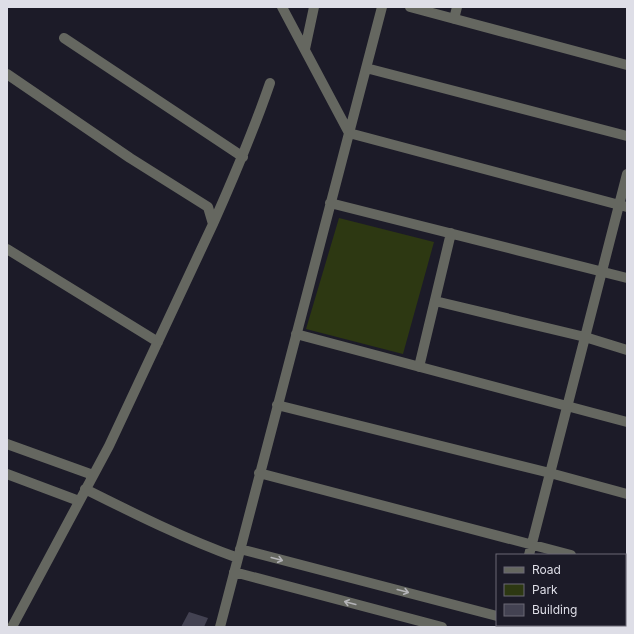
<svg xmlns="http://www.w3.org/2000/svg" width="634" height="634" viewBox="0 0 634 634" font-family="Inter,sans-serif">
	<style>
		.green { fill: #2d3812 }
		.building { fill: #434252 }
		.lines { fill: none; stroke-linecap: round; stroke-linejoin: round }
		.minor { stroke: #656760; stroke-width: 10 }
		.oneway { stroke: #b4b4b8 }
	</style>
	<rect width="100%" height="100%" fill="#1c1b28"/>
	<path class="green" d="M 339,218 L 434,242 L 403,354 L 306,329 Z"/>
	<path class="building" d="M 189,612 L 208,618 L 204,627 L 181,627 Z"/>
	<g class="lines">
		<path class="minor" d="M 282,7 L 349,133 L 627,207
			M 410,7 L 627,65
			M 454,19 L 457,7
			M 64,38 L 243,157
			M 305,49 L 314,7
			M 366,68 L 627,136
			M 7,74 L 130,158 L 208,207 L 213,224 L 109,446 L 12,627
			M 330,203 L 627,278
			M 213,224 C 234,177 253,132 270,83
			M 7,249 L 158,342
			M 435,301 L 585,337 L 627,350
			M 296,334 L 627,422
			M 419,367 L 451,233
			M 277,405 L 550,473 L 627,494
			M 7,444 L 93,475
			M 259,473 L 571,555
			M 7,474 L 79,501
			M 85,489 C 135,514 185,539 238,558
			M 240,549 L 497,616
			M 529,555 L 627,174
			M 625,569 L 627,570
			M 234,572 L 442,627
			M 533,625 L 541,627
			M 220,627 L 382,7"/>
	</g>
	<defs><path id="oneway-shaft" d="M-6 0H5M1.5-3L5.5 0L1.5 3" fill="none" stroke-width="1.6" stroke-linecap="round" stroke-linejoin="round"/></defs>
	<g class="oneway">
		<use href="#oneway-shaft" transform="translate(277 559) rotate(15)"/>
		<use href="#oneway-shaft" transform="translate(403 591) rotate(15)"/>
		<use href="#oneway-shaft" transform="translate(350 603) rotate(-165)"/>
	</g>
	<rect width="634" height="634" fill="none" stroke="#dedee7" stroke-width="16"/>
	<rect x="496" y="554" width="130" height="72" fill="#1c1b28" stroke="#6a6974"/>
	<rect x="504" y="567" width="20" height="6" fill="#656760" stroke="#6a6974"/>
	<text x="532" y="574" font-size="12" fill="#dedee7">Road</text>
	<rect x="504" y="584" width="20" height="12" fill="#2d3812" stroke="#6a6974"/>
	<text x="532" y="594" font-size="12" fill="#dedee7">Park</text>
	<rect x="504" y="604" width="20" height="12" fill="#434252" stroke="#6a6974"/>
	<text x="532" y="614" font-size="12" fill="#dedee7">Building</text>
</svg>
